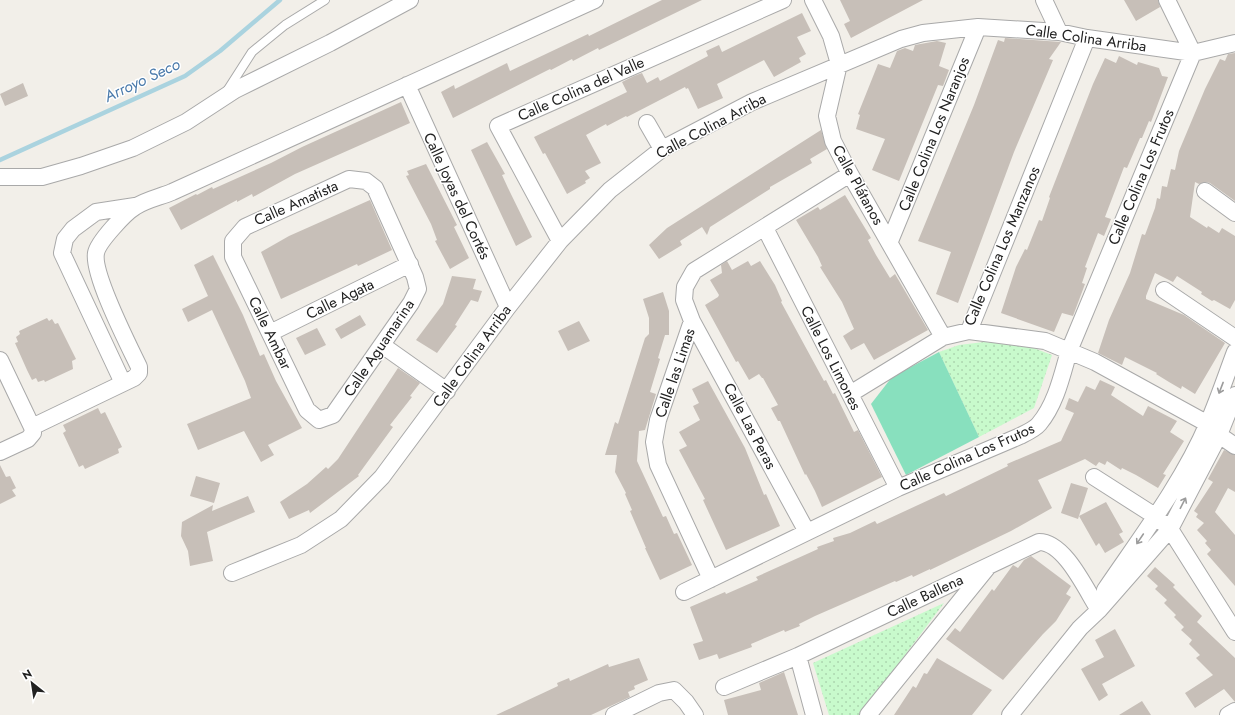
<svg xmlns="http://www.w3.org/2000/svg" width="1235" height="715" viewBox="0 0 1235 715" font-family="Jost,sans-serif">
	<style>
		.park { fill: url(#park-dots) }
		.pitch { fill: #88e0be }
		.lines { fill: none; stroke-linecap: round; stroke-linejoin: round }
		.stream { stroke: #aad3df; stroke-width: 4.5 }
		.building { fill: #c7bfb8 }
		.lane-casing { stroke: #a9a9a9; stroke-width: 10 }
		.street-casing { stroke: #a9a9a9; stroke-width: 18 }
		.lane { stroke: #fff; stroke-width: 8 }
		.street { stroke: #fff; stroke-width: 16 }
		.oneway { stroke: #9c9c9c }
		.labels { text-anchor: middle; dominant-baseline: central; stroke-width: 3; stroke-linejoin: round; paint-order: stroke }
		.street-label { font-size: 15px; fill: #222; stroke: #fff }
		.water-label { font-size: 16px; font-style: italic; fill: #4a7aab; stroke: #fff }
	</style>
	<defs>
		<pattern id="park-dots" width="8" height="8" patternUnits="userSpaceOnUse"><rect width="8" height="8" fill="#c8facc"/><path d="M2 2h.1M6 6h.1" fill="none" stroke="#acd6af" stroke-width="1.8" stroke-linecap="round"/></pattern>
	</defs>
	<rect width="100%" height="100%" fill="#f2efe9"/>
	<path class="park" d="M 984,342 L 1023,344 L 1052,355 L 1034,408 L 979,437 L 939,352 L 959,345 Z
		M 944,603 L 860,715 L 829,715 L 813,663 Z"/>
	<path class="pitch" d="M 939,352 L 979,437 L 906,475 L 871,404 L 892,377 Z"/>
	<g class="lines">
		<path class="stream" d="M 0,160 L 185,76 L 220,51 L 280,0"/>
	</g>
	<path class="building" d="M 662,0 L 702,0 L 599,50 L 598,48 L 573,61 L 572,59 L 551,70 L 550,69 L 453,118 L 441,92 L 454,85 L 455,89 L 507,63 L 510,71 L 588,34 L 589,36 Z
		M 840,0 L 923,0 L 851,38 L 844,24 L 850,21 Z
		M 1124,0 L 1158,0 L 1160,7 L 1136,21 Z
		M 802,13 L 811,31 L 797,37 L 806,54 L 799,58 L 801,62 L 774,77 L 764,60 L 717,84 L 723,98 L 698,109 L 688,88 L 686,89 L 685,87 L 627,117 L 626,116 L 607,126 L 606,124 L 586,135 L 601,163 L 585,171 L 590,178 L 585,181 L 586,183 L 567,194 L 545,153 L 543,154 L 534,137 L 627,92 L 622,82 L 634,76 L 642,73 L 647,83 L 658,77 L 660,81 L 708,56 L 706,51 L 719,45 L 722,52 Z
		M 1005,38 L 1061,42 L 1049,59 L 1053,60 L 1014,152 L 958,303 L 936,294 L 951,252 L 918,241 L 974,105 L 998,40 L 1004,42 Z
		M 937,41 L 946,43 L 939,66 L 949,70 L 943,86 L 938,85 L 899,181 L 872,170 L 885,139 L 856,129 L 860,115 L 858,114 L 878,64 L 890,68 L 897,51 L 905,48 L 913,51 L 915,45 Z
		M 1235,53 L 1235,201 L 1210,183 L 1206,182 L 1199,184 L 1195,182 L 1190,217 L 1207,228 L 1208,226 L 1219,233 L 1222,228 L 1235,236 L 1235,300 L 1230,309 L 1214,300 L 1212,301 L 1201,294 L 1202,292 L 1177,276 L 1173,282 L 1155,273 L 1146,296 L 1146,299 L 1184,315 L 1225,343 L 1195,394 L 1182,386 L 1181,389 L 1169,382 L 1156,374 L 1157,373 L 1125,357 L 1122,365 L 1098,353 L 1109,320 L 1130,273 L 1142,234 L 1145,235 L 1155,208 L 1157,198 L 1160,199 L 1162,186 L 1167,187 L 1171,169 L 1175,170 L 1179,151 L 1205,89 L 1220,59 L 1225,61 L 1228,54 Z
		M 1119,56 L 1137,65 L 1138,62 L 1159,68 L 1162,76 L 1168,77 L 1151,122 L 1149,121 L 1142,138 L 1140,138 L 1127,168 L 1124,167 L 1105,217 L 1111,219 L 1104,236 L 1098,233 L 1085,267 L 1087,268 L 1082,283 L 1085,284 L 1073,316 L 1062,313 L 1054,332 L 1001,313 L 1016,267 L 1025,249 L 1027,250 L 1039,220 L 1042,221 L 1050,198 L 1049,197 L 1093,84 L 1105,58 L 1116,63 Z
		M 23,83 L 28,96 L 5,106 L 0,94 Z
		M 401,102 L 410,123 L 295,174 L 253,197 L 252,194 L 237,202 L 237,200 L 181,230 L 169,208 L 196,194 L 197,195 L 212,187 L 213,189 L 271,163 L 302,147 Z
		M 821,130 L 827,149 L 810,159 L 812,163 L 770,187 L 770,189 L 710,227 L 707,235 L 702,227 L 680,241 L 682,245 L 659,259 L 649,245 L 667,228 Z
		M 487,142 L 505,174 L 502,175 L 508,188 L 532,237 L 516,246 L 471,150 Z
		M 426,164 L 457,225 L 454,227 L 469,258 L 450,269 L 435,241 L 437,240 L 431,224 L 406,176 L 409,175 L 407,171 Z
		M 845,195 L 871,238 L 868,240 L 876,255 L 890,278 L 895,274 L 928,330 L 874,360 L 864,343 L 851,350 L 843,336 L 854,329 L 842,302 L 820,267 L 822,266 L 818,257 L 796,220 L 818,207 L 820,210 Z
		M 370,200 L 392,250 L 358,266 L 357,264 L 281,299 L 261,252 L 289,236 Z
		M 213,255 L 243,315 L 260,356 L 264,354 L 276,381 L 302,428 L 268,445 L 274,455 L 261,462 L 244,431 L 198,450 L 187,424 L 251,398 L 245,381 L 212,310 L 188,322 L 182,309 L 208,296 L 194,265 Z
		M 727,261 L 732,270 L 748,261 L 751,266 L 760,261 L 775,285 L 782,301 L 781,302 L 824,381 L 826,380 L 833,394 L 835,393 L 854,432 L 858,430 L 882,477 L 822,507 L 815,491 L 806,474 L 805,475 L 780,421 L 778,421 L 771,408 L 778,405 L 763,378 L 762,378 L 759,374 L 749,380 L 738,361 L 736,362 L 705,305 L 718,297 L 719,295 L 710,280 L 722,273 L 721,265 Z
		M 452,276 L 476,279 L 473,289 L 482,291 L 478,302 L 471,300 L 455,325 L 457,326 L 437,353 L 416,340 L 443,304 Z
		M 663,292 L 669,311 L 669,335 L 665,335 L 658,358 L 660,359 L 650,392 L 656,394 L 645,430 L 639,431 L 637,461 L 663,517 L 666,516 L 674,534 L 677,533 L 692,565 L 660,580 L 645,548 L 646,548 L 630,511 L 632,510 L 625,494 L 626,493 L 615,472 L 617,455 L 605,455 L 615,422 L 618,424 L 645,338 L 649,334 L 649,318 L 643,299 Z
		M 360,315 L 366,325 L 341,339 L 335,329 Z
		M 47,318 L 49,321 L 52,319 L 55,324 L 58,323 L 76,359 L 72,361 L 73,369 L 45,382 L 44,380 L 38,382 L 36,378 L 32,380 L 27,370 L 15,343 L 18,342 L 16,337 L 20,334 L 19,331 Z
		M 579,321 L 590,341 L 568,351 L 558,331 Z
		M 317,328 L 326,345 L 305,355 L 296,338 Z
		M 398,368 L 420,383 L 410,396 L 412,397 L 390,425 L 393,427 L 358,475 L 359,476 L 310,513 L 309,510 L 289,519 L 280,502 L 307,484 L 326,467 L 328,469 L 338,459 Z
		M 1100,380 L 1115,387 L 1111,395 L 1143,416 L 1148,406 L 1177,421 L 1170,432 L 1184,441 L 1163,474 L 1166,475 L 1158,488 L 1136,475 L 1122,468 L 1121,470 L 1107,461 L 1105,465 L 1099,462 L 1096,466 L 1085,459 L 1038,480 L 1052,508 L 1011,531 L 930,570 L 930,569 L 913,577 L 912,575 L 896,582 L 895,581 L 815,616 L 799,624 L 800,626 L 785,632 L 784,630 L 751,644 L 752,647 L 719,659 L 717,654 L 699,660 L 693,644 L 703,641 L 690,607 L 725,592 L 726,594 L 758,580 L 756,577 L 818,549 L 817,547 L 834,541 L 833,538 L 850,533 L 875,521 L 877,524 L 944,493 L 946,496 L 1008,466 L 1007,464 L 1061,441 L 1074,413 L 1065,409 L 1069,398 L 1078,402 L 1086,386 L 1095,390 Z
		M 708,381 L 745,448 L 764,495 L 766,494 L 780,526 L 726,550 L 703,500 L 705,499 L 679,450 L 687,446 L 679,432 L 700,420 L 693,406 L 699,403 L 692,389 Z
		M 98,408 L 101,414 L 105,412 L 122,447 L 118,449 L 119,453 L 85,469 L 83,465 L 79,467 L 63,433 L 66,431 L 63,425 Z
		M 1224,450 L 1235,455 L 1235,492 L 1228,488 L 1215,512 L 1235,535 L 1235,586 L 1207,554 L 1211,550 L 1205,543 L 1207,541 L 1197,530 L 1204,523 L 1196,517 L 1198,514 L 1194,511 L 1213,482 L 1208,479 Z
		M 0,465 L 6,477 L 10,476 L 16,488 L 12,490 L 16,496 L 0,504 Z
		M 196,476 L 220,483 L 214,503 L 190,496 Z
		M 1071,483 L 1088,488 L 1078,519 L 1061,513 Z
		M 248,496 L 255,512 L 207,532 L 213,561 L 190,566 L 188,551 L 181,536 L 182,522 L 213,505 L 212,511 Z
		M 1106,502 L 1123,532 L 1119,534 L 1124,542 L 1105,553 L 1099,543 L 1096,546 L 1079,516 Z
		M 1031,556 L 1071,586 L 1066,594 L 1071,597 L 1056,621 L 1043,634 L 1003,680 L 946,639 L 955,628 L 960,632 L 992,589 L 994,591 L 1013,565 L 1018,568 L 1024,560 Z
		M 1155,567 L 1175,585 L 1173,587 L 1202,616 L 1197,622 L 1235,658 L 1235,702 L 1224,689 L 1195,708 L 1185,693 L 1213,675 L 1196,658 L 1200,655 L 1189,644 L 1192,640 L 1181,630 L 1184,627 L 1174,617 L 1176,615 L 1164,603 L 1167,600 L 1155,589 L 1158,586 L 1147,576 Z
		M 1115,629 L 1135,666 L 1102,684 L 1108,695 L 1099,701 L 1081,669 L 1104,657 L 1095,640 Z
		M 639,658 L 648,680 L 634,686 L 635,689 L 628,692 L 630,697 L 591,715 L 496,715 L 558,686 L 557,683 L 569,678 L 570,681 L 608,664 L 609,667 Z
		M 937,658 L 992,690 L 972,715 L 894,715 L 913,686 L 916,688 L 924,673 L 927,674 Z
		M 784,672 L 798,715 L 728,715 L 724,700 L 761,690 L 759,683 Z
		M 1142,701 L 1151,715 L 1119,715 Z"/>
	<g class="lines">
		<defs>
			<path id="lane" d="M 227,91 L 252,52 L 285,25 L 325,0"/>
			<path id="street" d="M 813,0 L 831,36 L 839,64 L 827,116 L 833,141 L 850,174 L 943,337
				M 1044,0 L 1059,32
				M 407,85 L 508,307
				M 647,123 L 662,149
				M 0,177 L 42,177 L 81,166 L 133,148 L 186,122 L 235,90 L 330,43 L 410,0
				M 349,179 L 366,181 L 375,188 L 415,277 L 418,289 L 411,303 L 333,415 L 319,420 L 307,410 L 233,257 L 233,241 L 245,227 Z
				M 1205,191 L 1235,213
				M 765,228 L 898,488
				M 560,241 L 498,126 L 783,0
				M 890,241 L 978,27
				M 1164,290 L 1235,338
				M 692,321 L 807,532
				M 969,331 L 1087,38
				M 270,333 L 410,264
				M 382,345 L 447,391
				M 0,360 L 32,427 L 33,433 L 28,439 L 0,452
				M 123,383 L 62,253 L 65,239 L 73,229 L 96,212 L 135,206
				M 850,394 L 943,337 L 969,331 L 1045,341 L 1095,362 L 1208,424
				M 32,427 L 134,378 L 139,373 L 139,367 C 129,346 92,274 96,253 C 98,242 125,213 135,207 C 145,200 160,197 172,192 L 595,0
				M 1219,435 L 1235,446
				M 1094,477 L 1155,516 L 1170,529 L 1235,632
				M 232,573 L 301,545 L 341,519 L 382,477 L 508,307 L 560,241 L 610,190 L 662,149 L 752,102 L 901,39 L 923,33 L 978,27 L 1059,32 L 1087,38 L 1193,53 L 1235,43
				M 711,579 L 658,465 L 654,442 L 658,420 L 692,321 L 684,300 L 685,287 L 694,271 L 850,174
				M 1105,590 C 1141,537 1183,482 1208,423 C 1218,400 1226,376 1235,352
				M 684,592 L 898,488 L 1020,436 C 1026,433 1035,429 1039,424 C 1056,404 1062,375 1069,351 L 1193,53 L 1167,0
				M 798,656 L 814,715
				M 724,687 L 798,656 L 1039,542 C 1065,542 1086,590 1099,610
				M 614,715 L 659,693 L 674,690 L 686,702 L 695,715
				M 868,715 L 987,568
				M 1010,715 L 1080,628 L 1099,610 L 1170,529 L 1219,435 L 1235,395
				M 1228,715 L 1235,711"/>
		</defs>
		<use href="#lane" class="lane-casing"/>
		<use href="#street" class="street-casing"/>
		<use href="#lane" class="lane"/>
		<use href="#street" class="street"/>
	</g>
	<defs><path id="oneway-shaft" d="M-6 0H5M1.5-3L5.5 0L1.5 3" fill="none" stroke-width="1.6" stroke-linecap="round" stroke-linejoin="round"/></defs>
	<g class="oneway">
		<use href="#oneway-shaft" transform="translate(1221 388) rotate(111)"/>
		<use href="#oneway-shaft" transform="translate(1183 503) rotate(-63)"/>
		<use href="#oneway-shaft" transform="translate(1140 539) rotate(124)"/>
	</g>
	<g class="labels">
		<g class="street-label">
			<text transform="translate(1086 38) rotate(8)">Calle Colina Arriba</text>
			<text transform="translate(581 89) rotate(-24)">Calle Colina del Valle</text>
			<text transform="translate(711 126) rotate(-28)">Calle Colina Arriba</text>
			<text transform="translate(934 134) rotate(-68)">Calle Colina Los Naranjos</text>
			<text transform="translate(1141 177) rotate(-67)">Calle Colina Los Frutos</text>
			<text transform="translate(858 185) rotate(61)">Calle Plátanos</text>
			<text transform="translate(457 196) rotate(65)">Calle Joyas del Cortés</text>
			<text transform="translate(296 203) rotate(-24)">Calle Amatista</text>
			<text transform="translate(1002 246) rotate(-67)">Calle Colina Los Manzanos</text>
			<text transform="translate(340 299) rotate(-26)">Calle Agata</text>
			<text transform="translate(270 333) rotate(64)">Calle Ambar</text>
			<text transform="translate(379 348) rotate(-56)">Calle Aguamarina</text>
			<text transform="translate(472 356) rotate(-54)">Calle Colina Arriba</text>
			<text transform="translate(831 358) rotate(63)">Calle Los Limones</text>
			<text transform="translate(675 373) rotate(-71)">Calle las Limas</text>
			<text transform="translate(750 426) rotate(62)">Calle Las Peras</text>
			<text transform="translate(967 457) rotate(-24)">Calle Colina Los Frutos</text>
			<text transform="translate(925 596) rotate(-25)">Calle Ballena</text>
		</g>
		<g class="water-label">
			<text transform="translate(142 80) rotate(-25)">Arroyo Seco</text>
		</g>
	</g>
	<g transform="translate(32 683) rotate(330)" stroke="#ffffff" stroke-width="3" paint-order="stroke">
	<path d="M0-3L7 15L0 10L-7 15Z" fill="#222222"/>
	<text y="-6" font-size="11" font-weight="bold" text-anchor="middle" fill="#222222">N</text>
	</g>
</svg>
